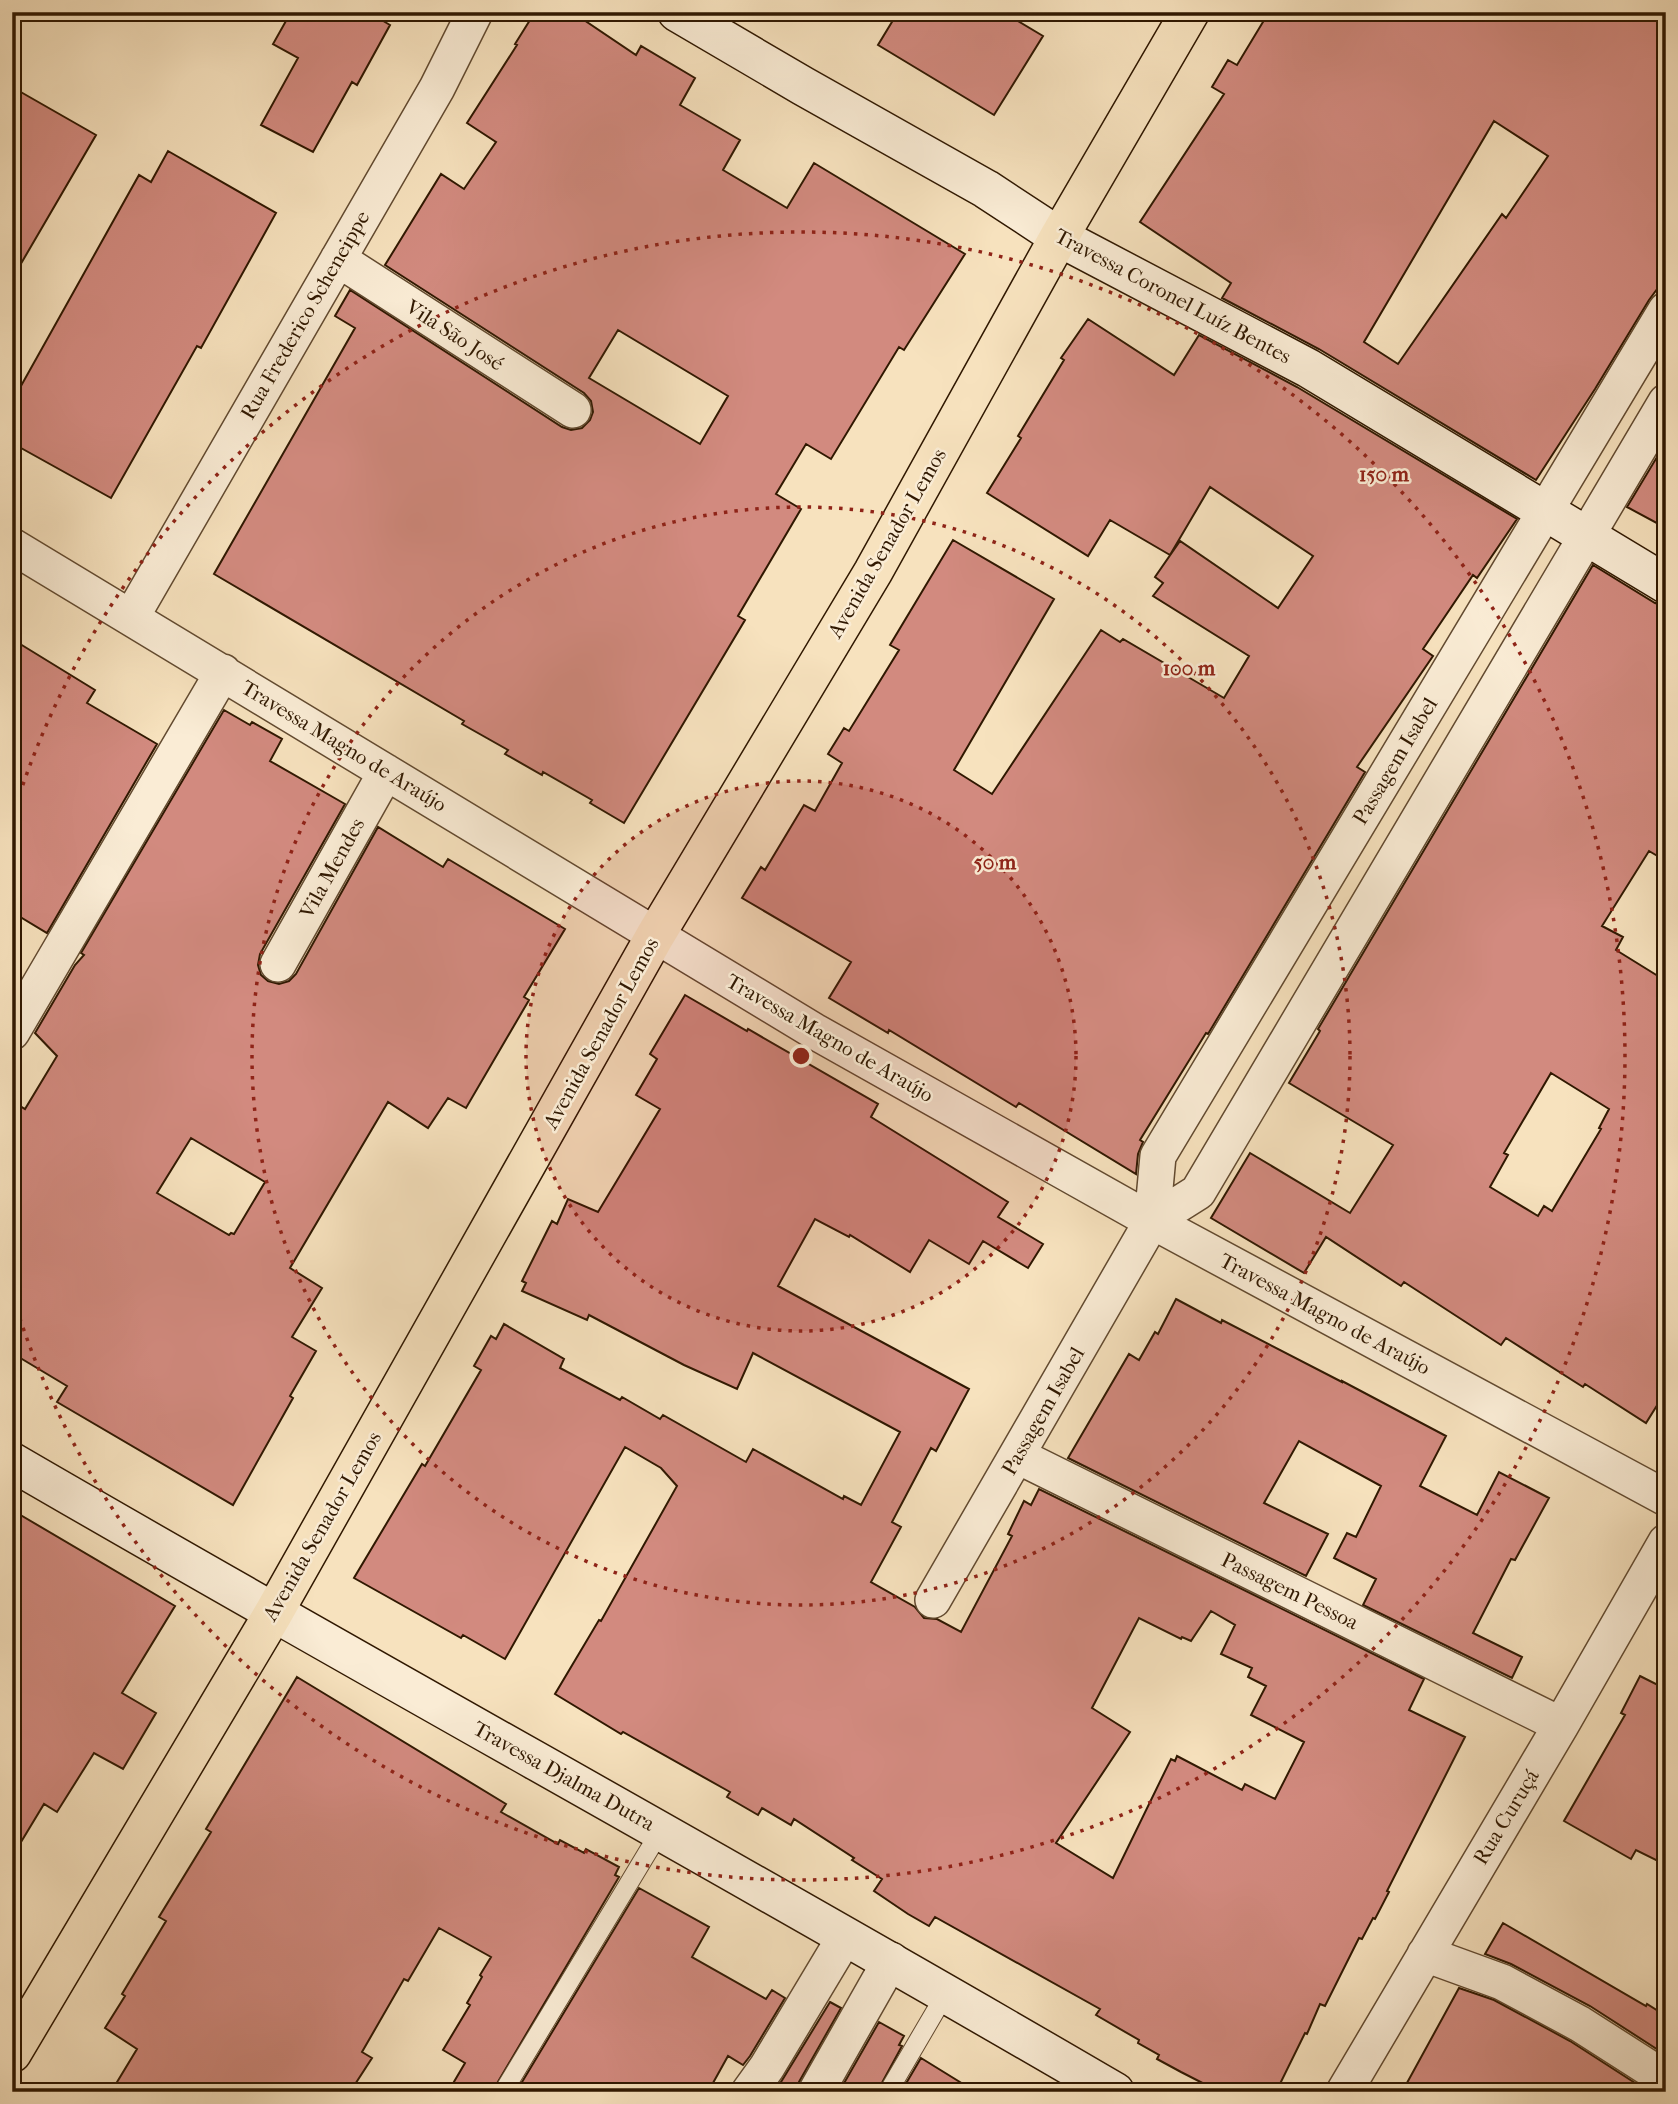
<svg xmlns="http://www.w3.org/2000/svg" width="1678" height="2104" viewBox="0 0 1678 2104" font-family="'IM FELL French Canon',serif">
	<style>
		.building { fill: #d28a7f; stroke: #301801; stroke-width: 2; fill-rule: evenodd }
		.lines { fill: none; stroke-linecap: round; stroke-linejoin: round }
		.lane-casing { stroke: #624a30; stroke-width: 20 }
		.street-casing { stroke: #624a30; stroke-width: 38 }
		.secondary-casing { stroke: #301801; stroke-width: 41 }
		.primary-casing { stroke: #301801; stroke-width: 41 }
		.lane { stroke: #faecd5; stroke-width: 18 }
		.street { stroke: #faecd5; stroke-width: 35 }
		.secondary { stroke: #faecd5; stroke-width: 38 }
		.primary { stroke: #f7e2be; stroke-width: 38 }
		.ring { fill: none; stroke: #8f2418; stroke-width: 3.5; stroke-dasharray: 3.5 7 }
		.labels { text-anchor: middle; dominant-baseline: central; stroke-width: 5; stroke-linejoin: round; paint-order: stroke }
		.street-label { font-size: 21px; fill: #301801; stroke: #faecd5 }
		.centre { fill: #8f2418; stroke: #faecd5; stroke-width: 3.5 }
		.ring-label { font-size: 21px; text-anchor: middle; font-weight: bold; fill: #8f2418; stroke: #faecd5; stroke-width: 5; stroke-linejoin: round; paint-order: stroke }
	</style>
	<rect width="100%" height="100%" fill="#f7e2be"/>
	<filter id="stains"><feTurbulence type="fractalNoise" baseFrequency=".00286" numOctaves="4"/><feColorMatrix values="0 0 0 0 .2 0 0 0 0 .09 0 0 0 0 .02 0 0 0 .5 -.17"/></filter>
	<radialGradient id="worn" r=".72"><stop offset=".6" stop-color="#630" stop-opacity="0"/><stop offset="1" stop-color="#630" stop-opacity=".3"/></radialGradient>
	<path class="building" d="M 291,12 L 368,12 L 390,25 L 357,85 L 352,82 L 313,152 L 261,125 L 298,58 L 273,44 Z
		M 535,12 L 572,12 L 636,55 L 641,46 L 695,78 L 680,105 L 740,140 L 723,170 L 787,208 L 814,163 L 965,254 L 904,350 L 899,347 L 831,459 L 806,444 L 776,494 L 801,509 L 738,616 L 745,620 L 624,823 L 590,803 L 592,800 L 543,772 L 542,775 L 505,754 L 508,750 L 462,724 L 464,721 L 214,574 L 355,328 L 335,316 L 350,290 L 562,427 L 571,430 L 582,428 L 590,420 L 593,412 L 591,401 L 584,393 L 385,265 L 441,174 L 464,189 L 496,142 L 467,123 L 517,45 L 515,44 ZM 618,330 L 728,396 L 700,444 L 589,378 Z
		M 898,12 L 1003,12 L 1043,36 L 994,115 L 878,45 Z
		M 1269,12 L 1666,12 L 1666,277 L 1649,300 L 1595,389 L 1536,480 L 1319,349 L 1222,298 L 1231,283 L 1140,222 L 1224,94 L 1212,87 L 1228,60 L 1237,65 ZM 1494,121 L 1548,156 L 1506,218 L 1502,214 L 1398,364 L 1364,342 Z
		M 12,87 L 96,135 L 12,279 Z
		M 168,151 L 276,213 L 201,348 L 197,346 L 111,498 L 12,443 L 12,402 L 139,175 L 151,182 Z
		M 1088,319 L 1174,375 L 1199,335 L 1297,387 L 1517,519 L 1477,578 L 1473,575 L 1423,649 L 1433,656 L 1357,767 L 1365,772 L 1208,1034 L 1206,1033 L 1140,1140 L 1143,1142 L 1138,1154 L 1136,1174 L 1019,1103 L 1016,1107 L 889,1030 L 888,1033 L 829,998 L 851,962 L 742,898 L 761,867 L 765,870 L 804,805 L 815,811 L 842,763 L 828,754 L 844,728 L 849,731 L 899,650 L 890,645 L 953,540 L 1054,599 L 954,770 L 992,794 L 1101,630 L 1120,642 L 1123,639 L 1224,698 L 1249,656 L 1153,596 L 1163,583 L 1155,577 L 1180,541 L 1278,608 L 1313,556 L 1210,487 L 1170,555 L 1110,520 L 1088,556 L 987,493 L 1021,438 L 1018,436 L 1064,360 L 1061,358 Z
		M 1666,442 L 1666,528 L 1627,507 Z
		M 1593,565 L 1655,603 L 1666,606 L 1666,861 L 1649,851 L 1602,926 L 1623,937 L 1616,950 L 1666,981 L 1666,1391 L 1646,1423 L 1585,1384 L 1583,1387 L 1506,1338 L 1501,1345 L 1404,1282 L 1401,1286 L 1326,1237 L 1304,1273 L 1211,1218 L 1250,1153 L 1350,1213 L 1393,1145 L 1289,1083 L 1320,1031 L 1318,1029 ZM 1551,1073 L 1609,1109 L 1599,1128 L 1601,1129 L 1552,1211 L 1544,1206 L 1538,1216 L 1490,1187 L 1508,1155 L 1504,1153 Z
		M 12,639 L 95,690 L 87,703 L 157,744 L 47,933 L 12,912 Z
		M 224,710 L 250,725 L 252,722 L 282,739 L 270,761 L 345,804 L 260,954 L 258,965 L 261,975 L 268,981 L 279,984 L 289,981 L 296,974 L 378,827 L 443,867 L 448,859 L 565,929 L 524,997 L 529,1000 L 466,1108 L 448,1098 L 428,1128 L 388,1102 L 290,1268 L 322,1288 L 292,1337 L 316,1351 L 290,1396 L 293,1398 L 233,1505 L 57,1402 L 67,1386 L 12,1353 L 12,1101 L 25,1109 L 57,1056 L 35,1033 L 75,965 L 84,955 L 81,953 ZM 191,1138 L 265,1182 L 234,1234 L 231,1233 L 229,1235 L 157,1193 Z
		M 685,995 L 747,1031 L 748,1029 L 878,1104 L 871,1117 L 1008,1202 L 998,1217 L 1043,1244 L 1028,1268 L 983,1241 L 969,1264 L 929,1240 L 910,1272 L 850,1235 L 849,1237 L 815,1219 L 778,1286 L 969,1389 L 936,1451 L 931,1448 L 892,1522 L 901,1527 L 871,1582 L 915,1607 L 924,1618 L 937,1619 L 961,1632 L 1012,1536 L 1008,1534 L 1024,1501 L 1031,1505 L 1039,1489 L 1424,1679 L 1409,1710 L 1465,1737 L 1387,1891 L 1389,1892 L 1375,1919 L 1373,1918 L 1362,1939 L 1359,1938 L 1325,2006 L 1320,2004 L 1307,2034 L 1305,2033 L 1276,2092 L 1220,2092 L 1181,2072 L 1157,2059 L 1159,2055 L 1138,2043 L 1139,2040 L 1096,2015 L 1100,2009 L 935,1917 L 929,1926 L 908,1914 L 874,1891 L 882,1879 L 852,1860 L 854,1858 L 794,1819 L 791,1825 L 762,1808 L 758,1815 L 727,1797 L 730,1792 L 623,1732 L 621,1734 L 555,1694 L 599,1620 L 601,1621 L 677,1486 L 661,1468 L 625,1447 L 505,1659 L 463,1635 L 461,1638 L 354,1578 L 422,1464 L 425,1466 L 481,1370 L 474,1366 L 491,1336 L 496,1339 L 504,1324 L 564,1359 L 560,1368 L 620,1400 L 622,1397 L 660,1419 L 663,1415 L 746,1462 L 753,1449 L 843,1499 L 844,1496 L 861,1505 L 900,1432 L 753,1353 L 737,1389 L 684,1365 L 589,1315 L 587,1320 L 522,1291 L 526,1283 L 522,1281 L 552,1221 L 557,1224 L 568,1199 L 598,1212 L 660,1109 L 636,1095 L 657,1059 L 650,1054 ZM 1211,1611 L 1235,1625 L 1221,1654 L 1252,1668 L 1248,1677 L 1266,1686 L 1251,1715 L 1304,1742 L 1275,1799 L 1245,1784 L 1242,1790 L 1177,1756 L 1175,1761 L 1171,1759 L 1113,1878 L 1056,1843 L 1130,1732 L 1092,1708 L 1139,1618 L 1181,1639 L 1182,1637 L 1191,1641 Z
		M 1176,1299 L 1221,1323 L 1222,1320 L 1342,1382 L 1342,1381 L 1446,1436 L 1420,1486 L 1477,1515 L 1499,1472 L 1549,1498 L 1515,1560 L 1511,1559 L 1473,1633 L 1522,1657 L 1512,1678 L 1363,1605 L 1376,1579 L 1334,1558 L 1347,1533 L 1356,1537 L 1381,1486 L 1299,1441 L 1264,1503 L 1328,1534 L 1306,1576 L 1068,1458 L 1129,1354 L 1139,1360 L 1155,1332 L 1158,1334 Z
		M 12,1510 L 175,1606 L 122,1693 L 156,1713 L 123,1769 L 94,1753 L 57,1812 L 44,1804 L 12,1857 Z
		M 1640,1676 L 1666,1689 L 1666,1865 L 1636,1850 L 1631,1859 L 1564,1821 L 1625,1715 L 1621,1713 Z
		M 297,1677 L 506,1804 L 501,1812 L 558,1844 L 560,1840 L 584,1853 L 586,1849 L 619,1867 L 615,1875 L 619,1877 L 492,2092 L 448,2092 L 465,2063 L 443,2050 L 470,2005 L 467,2003 L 482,1977 L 480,1975 L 491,1957 L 439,1928 L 408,1981 L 404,1979 L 362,2052 L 372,2058 L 350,2092 L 111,2092 L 137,2049 L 105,2028 L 125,1996 L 122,1994 L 166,1921 L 159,1917 L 211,1832 L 206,1829 Z
		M 639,1888 L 709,1927 L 692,1957 L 766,1999 L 772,1990 L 785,1998 L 750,2056 L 743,2065 L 728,2056 L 708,2092 L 516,2092 Z
		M 1503,1923 L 1646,2006 L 1647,2004 L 1666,2016 L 1666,2055 L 1590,2006 L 1511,1964 L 1485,1954 Z
		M 1459,1988 L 1494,2000 L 1570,2041 L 1649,2092 L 1402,2092 Z
		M 830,2002 L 841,2008 L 799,2082 L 796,2091 L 781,2082 Z
		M 879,2022 L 904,2036 L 899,2045 L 902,2046 L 877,2092 L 839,2092 Z
		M 921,2058 L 976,2092 L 901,2092 Z"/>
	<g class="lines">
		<defs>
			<path id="lane" d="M 503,2092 L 661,1830
				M 888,2092 L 946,1993"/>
			<path id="street" d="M 338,259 L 573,410
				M 12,546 L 814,1031 L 1152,1221 L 1666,1498
				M 132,616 L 437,88 L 475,12
				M 278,964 L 386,772
				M 12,1032 L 223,672
				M 1152,1221 L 1198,1192 L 1666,402
				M 1018,1456 L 1561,1725
				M 933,1600 L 1152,1221 L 1158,1156 L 1666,310
				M 1425,1954 L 1502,1982 L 1580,2024 L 1666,2079
				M 749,2092 L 767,2067 L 845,1937
				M 816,2092 L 891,1960
				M 1344,2092 L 1561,1725 L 1666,1542"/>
			<path id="secondary" d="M 677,12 L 803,86 L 986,189 L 1059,237 L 1308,368 L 1666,584
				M 12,1462 C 378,1675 750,1878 1115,2092"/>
			<path id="primary" d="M 12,2053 L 273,1614 L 655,936 L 873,572 L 1059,237 L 1190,12"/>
		</defs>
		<use href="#lane" class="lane-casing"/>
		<use href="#street" class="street-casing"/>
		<use href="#secondary" class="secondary-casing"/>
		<use href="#primary" class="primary-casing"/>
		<use href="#lane" class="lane"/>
		<use href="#street" class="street"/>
		<use href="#secondary" class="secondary"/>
		<use href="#primary" class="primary"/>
	</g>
	<circle cx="801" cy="1056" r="275" fill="#8f2418" fill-opacity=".12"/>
	<g class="ring">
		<circle cx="801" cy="1056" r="275"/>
		<circle cx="801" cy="1056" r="549"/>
		<path d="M13 815A824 824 0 1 1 13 1297"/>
	</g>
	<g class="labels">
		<g class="street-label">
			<text transform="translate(1173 296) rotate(28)">Travessa Coronel Luíz Bentes</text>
			<text transform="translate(305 315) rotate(-60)">Rua Frederico Scheneippe</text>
			<text transform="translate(455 335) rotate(33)">Vila São José</text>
			<text transform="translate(887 543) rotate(-60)">Avenida Senador Lemos</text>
			<text transform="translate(344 746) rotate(31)">Travessa Magno de Araújo</text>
			<text transform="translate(1395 761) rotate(-59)">Passagem Isabel</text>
			<text transform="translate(332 868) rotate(-61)">Vila Mendes</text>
			<text transform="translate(601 1033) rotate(-61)">Avenida Senador Lemos</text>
			<text transform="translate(830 1038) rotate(30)">Travessa Magno de Araújo</text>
			<text transform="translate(1325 1314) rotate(28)">Travessa Magno de Araújo</text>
			<text transform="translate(1043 1411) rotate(-60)">Passagem Isabel</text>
			<text transform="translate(322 1526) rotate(-60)">Avenida Senador Lemos</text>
			<text transform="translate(1290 1591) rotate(26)">Passagem Pessoa</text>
			<text transform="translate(564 1776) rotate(29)">Travessa Djalma Dutra</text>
			<text transform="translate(1506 1817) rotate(-59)">Rua Curuçá</text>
		</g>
	</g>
	<circle cx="801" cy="1056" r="10" class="centre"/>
	<g class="ring-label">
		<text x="1384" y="481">150 m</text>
		<text x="1189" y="675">100 m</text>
		<text x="995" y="869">50 m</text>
	</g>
	<rect width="1678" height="2104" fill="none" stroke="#f7e2be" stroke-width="42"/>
	<rect x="14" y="14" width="1650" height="2076" fill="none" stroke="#301801" stroke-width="3.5"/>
	<rect x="21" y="21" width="1636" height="2062" fill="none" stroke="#301801" stroke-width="2"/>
	<rect width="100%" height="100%" filter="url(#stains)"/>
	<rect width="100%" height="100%" fill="url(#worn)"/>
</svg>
